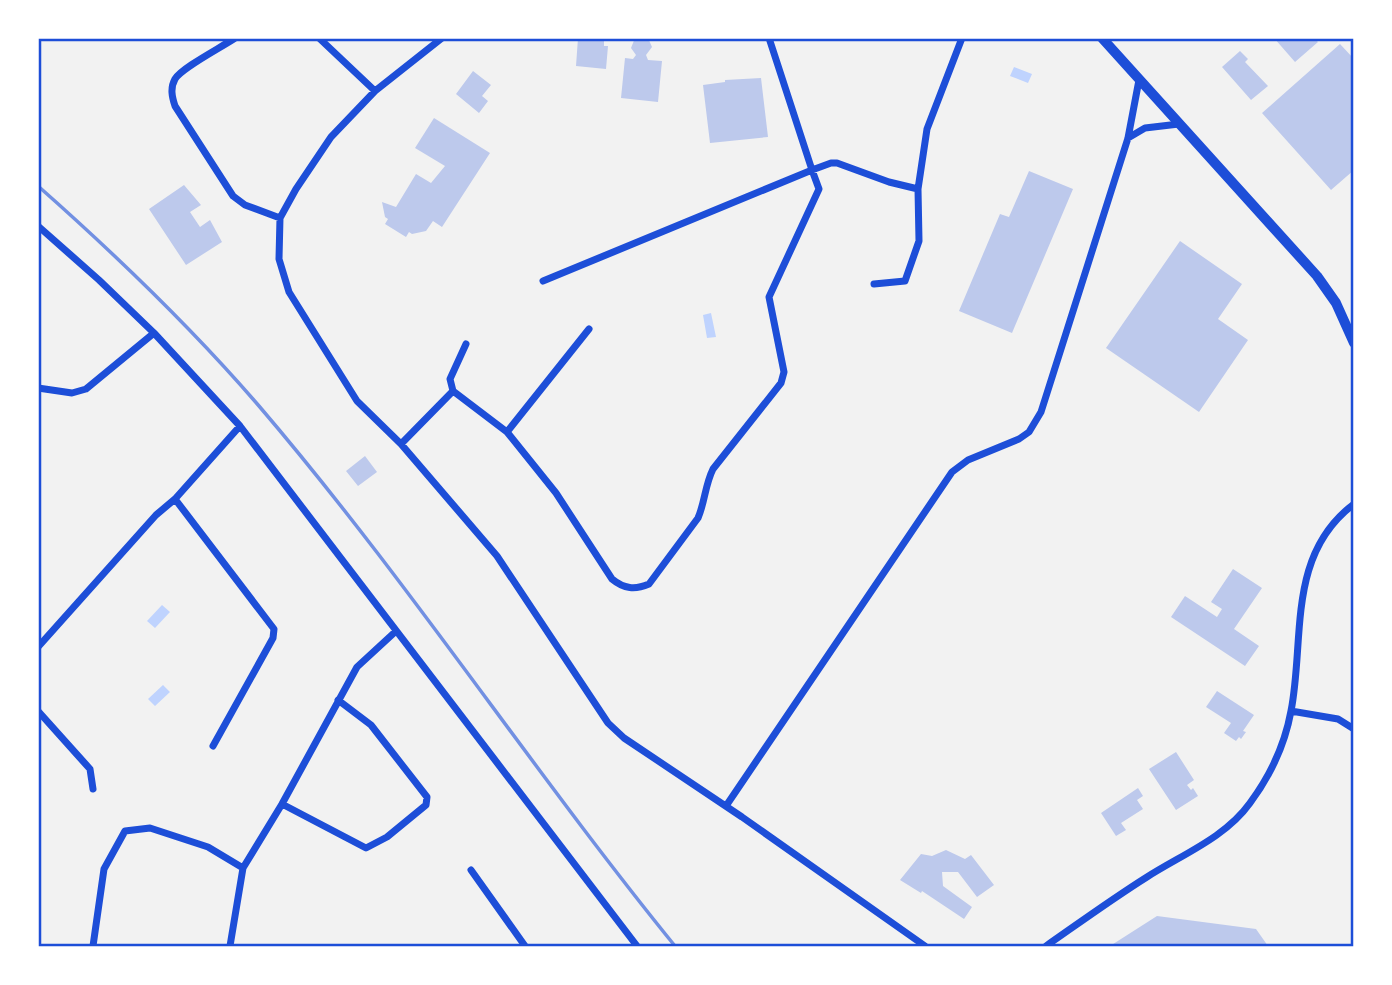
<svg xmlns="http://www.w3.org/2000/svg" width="1392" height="985" viewBox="0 0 1392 985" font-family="Overpass,sans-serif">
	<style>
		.water { fill: #bfd3fe }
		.building { fill: #bdc9ec }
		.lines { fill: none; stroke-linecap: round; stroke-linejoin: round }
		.minor { stroke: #1d4ed8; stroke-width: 7 }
		.secondary { stroke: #1d4ed8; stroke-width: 10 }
		.rail { stroke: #7290e2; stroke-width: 3.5 }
		.neatline { fill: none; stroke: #1d4ed8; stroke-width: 2.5 }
	</style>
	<rect width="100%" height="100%" fill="#f2f2f2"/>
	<path class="water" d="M 1014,67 L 1032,74 L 1028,83 L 1010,76 Z
		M 711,313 L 716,337 L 707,338 L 703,315 Z
		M 162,605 L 170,612 L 155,628 L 147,621 Z
		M 163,685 L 170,692 L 155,706 L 148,699 Z"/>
	<path class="building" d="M 578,38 L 604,38 L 604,46 L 608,46 L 606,69 L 576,66 Z
		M 635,38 L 648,38 L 652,47 L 646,55 L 648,60 L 662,61 L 658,102 L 621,98 L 625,58 L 633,59 L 636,55 L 631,48 Z
		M 1274,38 L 1314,38 L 1318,42 L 1295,62 Z
		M 1340,44 L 1354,59 L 1354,170 L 1331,190 L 1262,113 Z
		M 1240,51 L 1248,59 L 1245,62 L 1268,86 L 1251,100 L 1222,67 Z
		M 473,71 L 491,85 L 482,96 L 488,101 L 479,113 L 456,94 Z
		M 761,78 L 768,137 L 710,143 L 703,85 L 725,82 L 725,80 Z
		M 434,118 L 490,153 L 442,227 L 433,221 L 426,231 L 412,234 L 409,232 L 406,237 L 385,224 L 388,219 L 385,217 L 382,202 L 396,207 L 416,174 L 431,183 L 445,166 L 415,148 Z
		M 1029,171 L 1073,189 L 1012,333 L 959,311 L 1000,214 L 1009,217 Z
		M 184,185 L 201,205 L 190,212 L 200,227 L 210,220 L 222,242 L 186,265 L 149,209 Z
		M 1180,241 L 1242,284 L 1218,319 L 1248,340 L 1199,412 L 1106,348 Z
		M 365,456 L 377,472 L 358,486 L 346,471 Z
		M 1233,569 L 1262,588 L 1234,629 L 1259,646 L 1245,666 L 1171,617 L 1185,596 L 1217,617 L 1222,609 L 1211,602 Z
		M 1217,691 L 1254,715 L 1243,731 L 1246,732 L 1241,739 L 1239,737 L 1236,741 L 1224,733 L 1231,723 L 1206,707 Z
		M 1176,752 L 1194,780 L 1187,785 L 1191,790 L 1193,788 L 1198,796 L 1176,810 L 1149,769 Z
		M 1138,788 L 1143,796 L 1137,800 L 1143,809 L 1121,823 L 1126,830 L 1116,836 L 1101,813 Z
		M 946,850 L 965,859 L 971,855 L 994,885 L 977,897 L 958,872 L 942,872 L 943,886 L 972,907 L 964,919 L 922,891 L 921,893 L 900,880 L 921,854 L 932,856 Z
		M 1157,916 L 1256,929 L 1268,946 L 1110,946 Z"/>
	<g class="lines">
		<path class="minor" d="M 235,38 C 222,47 181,68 175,79 C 170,88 172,97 175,106 L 233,196 L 245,205 L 280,218
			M 319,38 L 375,91
			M 442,38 L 375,91 L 331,137 L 296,189 L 280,218 L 279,259 L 289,292 L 357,401 L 401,444 L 497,556 L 608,723 L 624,738 L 742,817 L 925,946
			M 1128,138 L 1145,128 L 1179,124
			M 38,226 L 99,280 L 154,333 L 240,426 L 637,946
			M 543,281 L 812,170 L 769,38
			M 874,284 L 905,281 L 919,241 L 918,189 L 927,129 L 962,38
			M 466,344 L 450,379 L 453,391 L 507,432 L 556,493 L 612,579 C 624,589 635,590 649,584 L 698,518 C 705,502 705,485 713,469 L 781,383 L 784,372 L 769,297 L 819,189 L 812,170 L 831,163 L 837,163 L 889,182 L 918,189
			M 38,388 L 72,393 L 86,389 L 154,333
			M 507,432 L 589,329
			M 401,444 L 453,391
			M 175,499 L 274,629 L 273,638 L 213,746
			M 38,647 L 156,515 L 175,499 L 240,426
			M 38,711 L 90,769 L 93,789
			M 1291,711 L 1338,719 L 1354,729
			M 282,804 L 366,848 L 387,837 L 426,805 L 427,797 L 371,725 L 338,700
			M 726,806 L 952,472 L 968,460 L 1019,439 L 1029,432 L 1041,412 L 1128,138 L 1139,80
			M 471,870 L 525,946
			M 93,946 L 104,869 L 125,831 L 150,828 L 208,847 L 243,868
			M 230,946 L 243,868 L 282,804 L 357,667 L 395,632
			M 1046,946 C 1079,923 1112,899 1147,877 C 1181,855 1225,838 1250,803 C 1270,776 1285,744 1291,711 C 1305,640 1286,555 1354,504"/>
		<path class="secondary" d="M 1102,38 L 1317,276 L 1336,303 L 1354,343"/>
		<path class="rail" d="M 38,186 C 116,255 191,327 259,406 C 407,579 532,770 675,946"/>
	</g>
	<rect width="1392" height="985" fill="none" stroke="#ffffff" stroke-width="80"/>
	<rect x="40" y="40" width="1312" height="905" class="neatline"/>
</svg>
